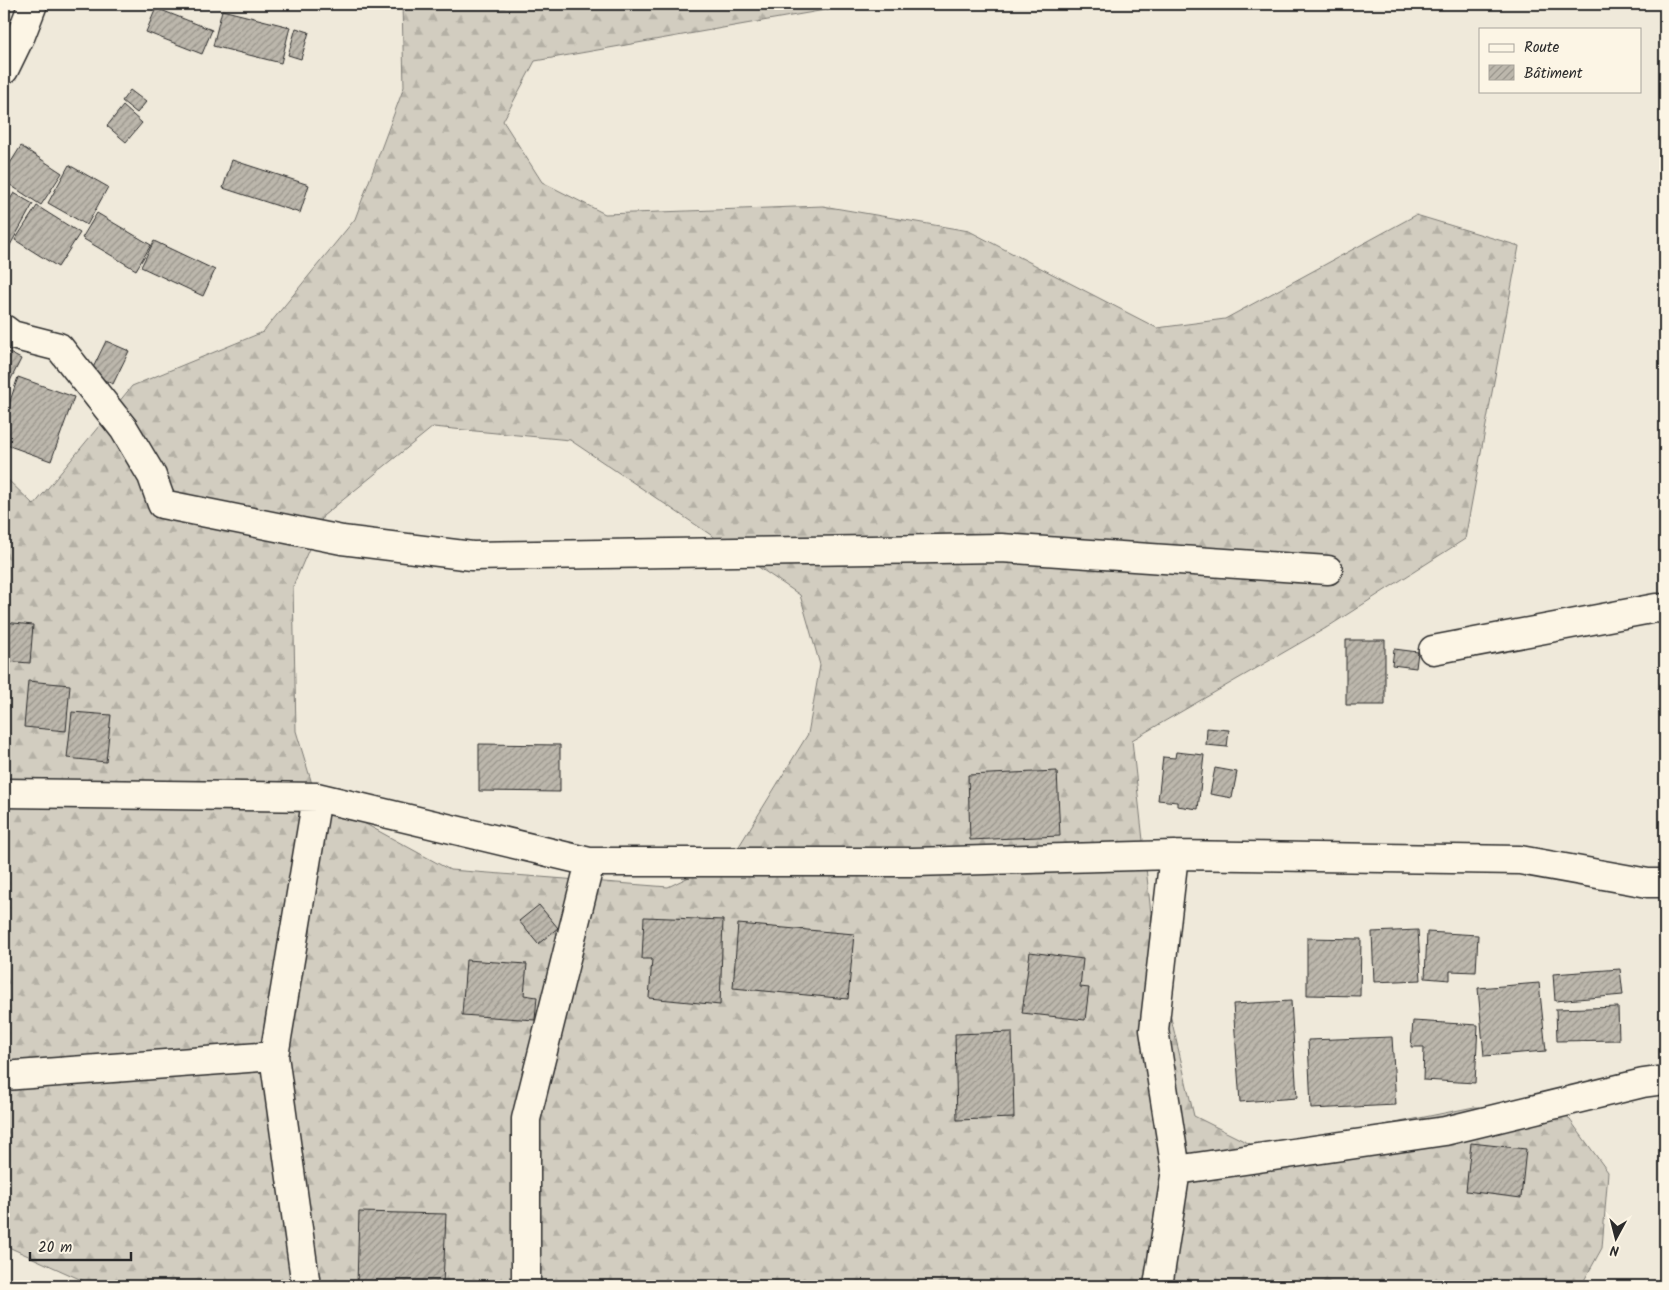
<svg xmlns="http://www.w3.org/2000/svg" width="1669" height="1290" viewBox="0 0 1669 1290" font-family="Kalam,sans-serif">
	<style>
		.forest { fill: url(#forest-firs); stroke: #7e7c76; fill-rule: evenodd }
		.building { fill: url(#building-hatch); stroke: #2b2b2b }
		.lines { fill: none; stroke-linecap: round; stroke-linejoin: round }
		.minor-casing { stroke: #2b2b2b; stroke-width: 31 }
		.minor { stroke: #fcf5e5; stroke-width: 28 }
	</style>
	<defs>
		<pattern id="forest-firs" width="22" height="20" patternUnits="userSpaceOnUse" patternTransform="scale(1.25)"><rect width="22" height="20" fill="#d2cdc0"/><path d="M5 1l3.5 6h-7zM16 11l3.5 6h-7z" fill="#b4b0a5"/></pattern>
		<pattern id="building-hatch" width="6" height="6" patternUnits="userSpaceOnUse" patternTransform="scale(1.25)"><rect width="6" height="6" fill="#bcb7ac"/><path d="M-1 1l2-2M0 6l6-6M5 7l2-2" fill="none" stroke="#99958c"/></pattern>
	</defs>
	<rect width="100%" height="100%" fill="#efe9da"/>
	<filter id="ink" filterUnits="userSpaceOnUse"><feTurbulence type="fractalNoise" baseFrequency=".02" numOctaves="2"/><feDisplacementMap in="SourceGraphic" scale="10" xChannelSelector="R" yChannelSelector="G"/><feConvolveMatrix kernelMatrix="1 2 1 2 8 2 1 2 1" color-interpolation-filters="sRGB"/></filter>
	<g filter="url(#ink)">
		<path class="forest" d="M 402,4 L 859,4 L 535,61 L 503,121 L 542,182 L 605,214 L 823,206 L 969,231 L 1157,328 L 1225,319 L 1416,215 L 1519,246 L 1465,539 L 1326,628 L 1132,740 L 1155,950 L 1194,1116 L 1262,1150 L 1474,1107 L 1562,1109 L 1608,1172 L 1602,1248 L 1581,1286 L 95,1286 L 4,1245 L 4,476 L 34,505 L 132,386 L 263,332 L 355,219 L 404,87 ZM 433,427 L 570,440 L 800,595 L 820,665 L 808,734 L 733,856 L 668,887 L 450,870 L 316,797 L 296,731 L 293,586 L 323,516 Z"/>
		<path class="building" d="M 156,8 L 212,30 L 202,54 L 146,32 Z
			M 222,10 L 290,27 L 281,63 L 213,46 Z
			M 296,28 L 309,32 L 301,59 L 288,55 Z
			M 130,90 L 146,102 L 137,113 L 122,101 Z
			M 123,106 L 142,123 L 126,142 L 107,126 Z
			M 21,146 L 62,173 L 41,205 L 4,181 L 4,173 Z
			M 232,160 L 309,185 L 300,213 L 223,188 Z
			M 69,165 L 108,187 L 87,225 L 48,203 Z
			M 14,193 L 33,204 L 4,256 L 4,202 L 7,204 Z
			M 37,206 L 80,233 L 58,267 L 15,240 Z
			M 97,213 L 151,245 L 136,270 L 82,238 Z
			M 154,241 L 215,270 L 203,296 L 141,267 Z
			M 106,341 L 129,351 L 113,384 L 90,374 Z
			M 4,350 L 21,359 L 10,381 L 4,377 Z
			M 18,377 L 74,397 L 51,461 L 4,444 L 4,419 Z
			M 4,622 L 33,625 L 30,663 L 4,661 Z
			M 1346,640 L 1385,640 L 1385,705 L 1346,705 Z
			M 1394,649 L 1418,652 L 1416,668 L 1392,665 Z
			M 28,681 L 70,685 L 66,731 L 24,727 Z
			M 72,712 L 111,715 L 106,762 L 67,758 Z
			M 1207,728 L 1229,730 L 1227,747 L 1206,745 Z
			M 479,744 L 560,745 L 560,792 L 479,791 Z
			M 1176,752 L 1204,755 L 1198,809 L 1177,806 L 1177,802 L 1158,800 L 1163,757 L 1175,758 Z
			M 1215,768 L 1237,772 L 1232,798 L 1210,794 Z
			M 1057,771 L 1060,836 L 970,840 L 968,775 Z
			M 539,905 L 558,928 L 538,944 L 519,921 Z
			M 644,917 L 723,920 L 720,1005 L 649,998 L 652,959 L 642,959 Z
			M 738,924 L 854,934 L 848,999 L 733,988 Z
			M 1418,930 L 1421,980 L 1374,982 L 1372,932 Z
			M 1427,932 L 1478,935 L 1476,972 L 1450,971 L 1450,980 L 1425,978 Z
			M 1307,938 L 1361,939 L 1360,996 L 1307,995 Z
			M 1030,952 L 1083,959 L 1080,987 L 1089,988 L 1085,1020 L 1022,1013 Z
			M 466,960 L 527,964 L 524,995 L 537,997 L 535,1020 L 462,1015 Z
			M 1620,969 L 1623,995 L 1555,1001 L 1553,974 Z
			M 1539,983 L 1546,1051 L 1484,1056 L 1478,988 Z
			M 1291,1001 L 1297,1098 L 1240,1102 L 1233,1004 Z
			M 1618,1007 L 1619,1040 L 1557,1041 L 1556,1009 Z
			M 1413,1021 L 1478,1025 L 1475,1083 L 1423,1080 L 1424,1047 L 1411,1047 Z
			M 1012,1032 L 1014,1118 L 957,1120 L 955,1034 Z
			M 1392,1037 L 1396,1105 L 1311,1109 L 1308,1040 Z
			M 1471,1143 L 1526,1149 L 1521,1198 L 1466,1191 Z
			M 359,1212 L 446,1214 L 443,1286 L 357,1286 Z"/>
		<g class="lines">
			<defs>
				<path id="minor" d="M 4,70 L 21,35 L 33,4
					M 4,329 L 12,335 L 59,347 L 124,429 L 152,476 L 162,504 L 342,540 L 472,556 L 1001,548 L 1328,570
					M 1433,650 L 1656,608 L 1665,609
					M 4,793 L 317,797 L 590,862 L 913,862 L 1174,855 L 1520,860 L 1648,883 L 1665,883
					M 274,1056 L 306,1286
					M 4,1076 L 274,1056 L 317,797
					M 1176,1170 L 1445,1131 L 1643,1083 L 1665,1080
					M 526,1286 L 526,1119 L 590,862
					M 1158,1286 L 1176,1170 L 1154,1030 L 1174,855"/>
			</defs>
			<use href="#minor" class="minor-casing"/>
			<use href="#minor" class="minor"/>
		</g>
	</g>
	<rect width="1669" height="1290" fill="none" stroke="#fcf5e5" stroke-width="20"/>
	<rect x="10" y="10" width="1649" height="1270" fill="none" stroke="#2b2b2b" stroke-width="2" filter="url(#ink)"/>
	<rect x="1479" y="28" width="162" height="65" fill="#fcf5e5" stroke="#a8a49b"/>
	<rect x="1489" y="44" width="25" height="8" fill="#fcf5e5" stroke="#a8a49b"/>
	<text x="1524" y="52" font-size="15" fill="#2b2b2b">Route</text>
	<rect x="1489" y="65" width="25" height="15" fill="url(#building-hatch)" stroke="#a8a49b"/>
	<text x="1524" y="78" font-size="15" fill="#2b2b2b">Bâtiment</text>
	<g transform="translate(1616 1238) rotate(187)" stroke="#fcf5e5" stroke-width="4" paint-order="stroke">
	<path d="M0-4L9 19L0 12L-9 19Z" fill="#2b2b2b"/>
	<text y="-8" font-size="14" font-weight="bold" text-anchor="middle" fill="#2b2b2b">N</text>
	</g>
	<path d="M30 1252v8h101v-8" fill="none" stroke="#2b2b2b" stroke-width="2.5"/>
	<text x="38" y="1252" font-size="15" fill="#2b2b2b" stroke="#fcf5e5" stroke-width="4" paint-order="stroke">20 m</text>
</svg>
